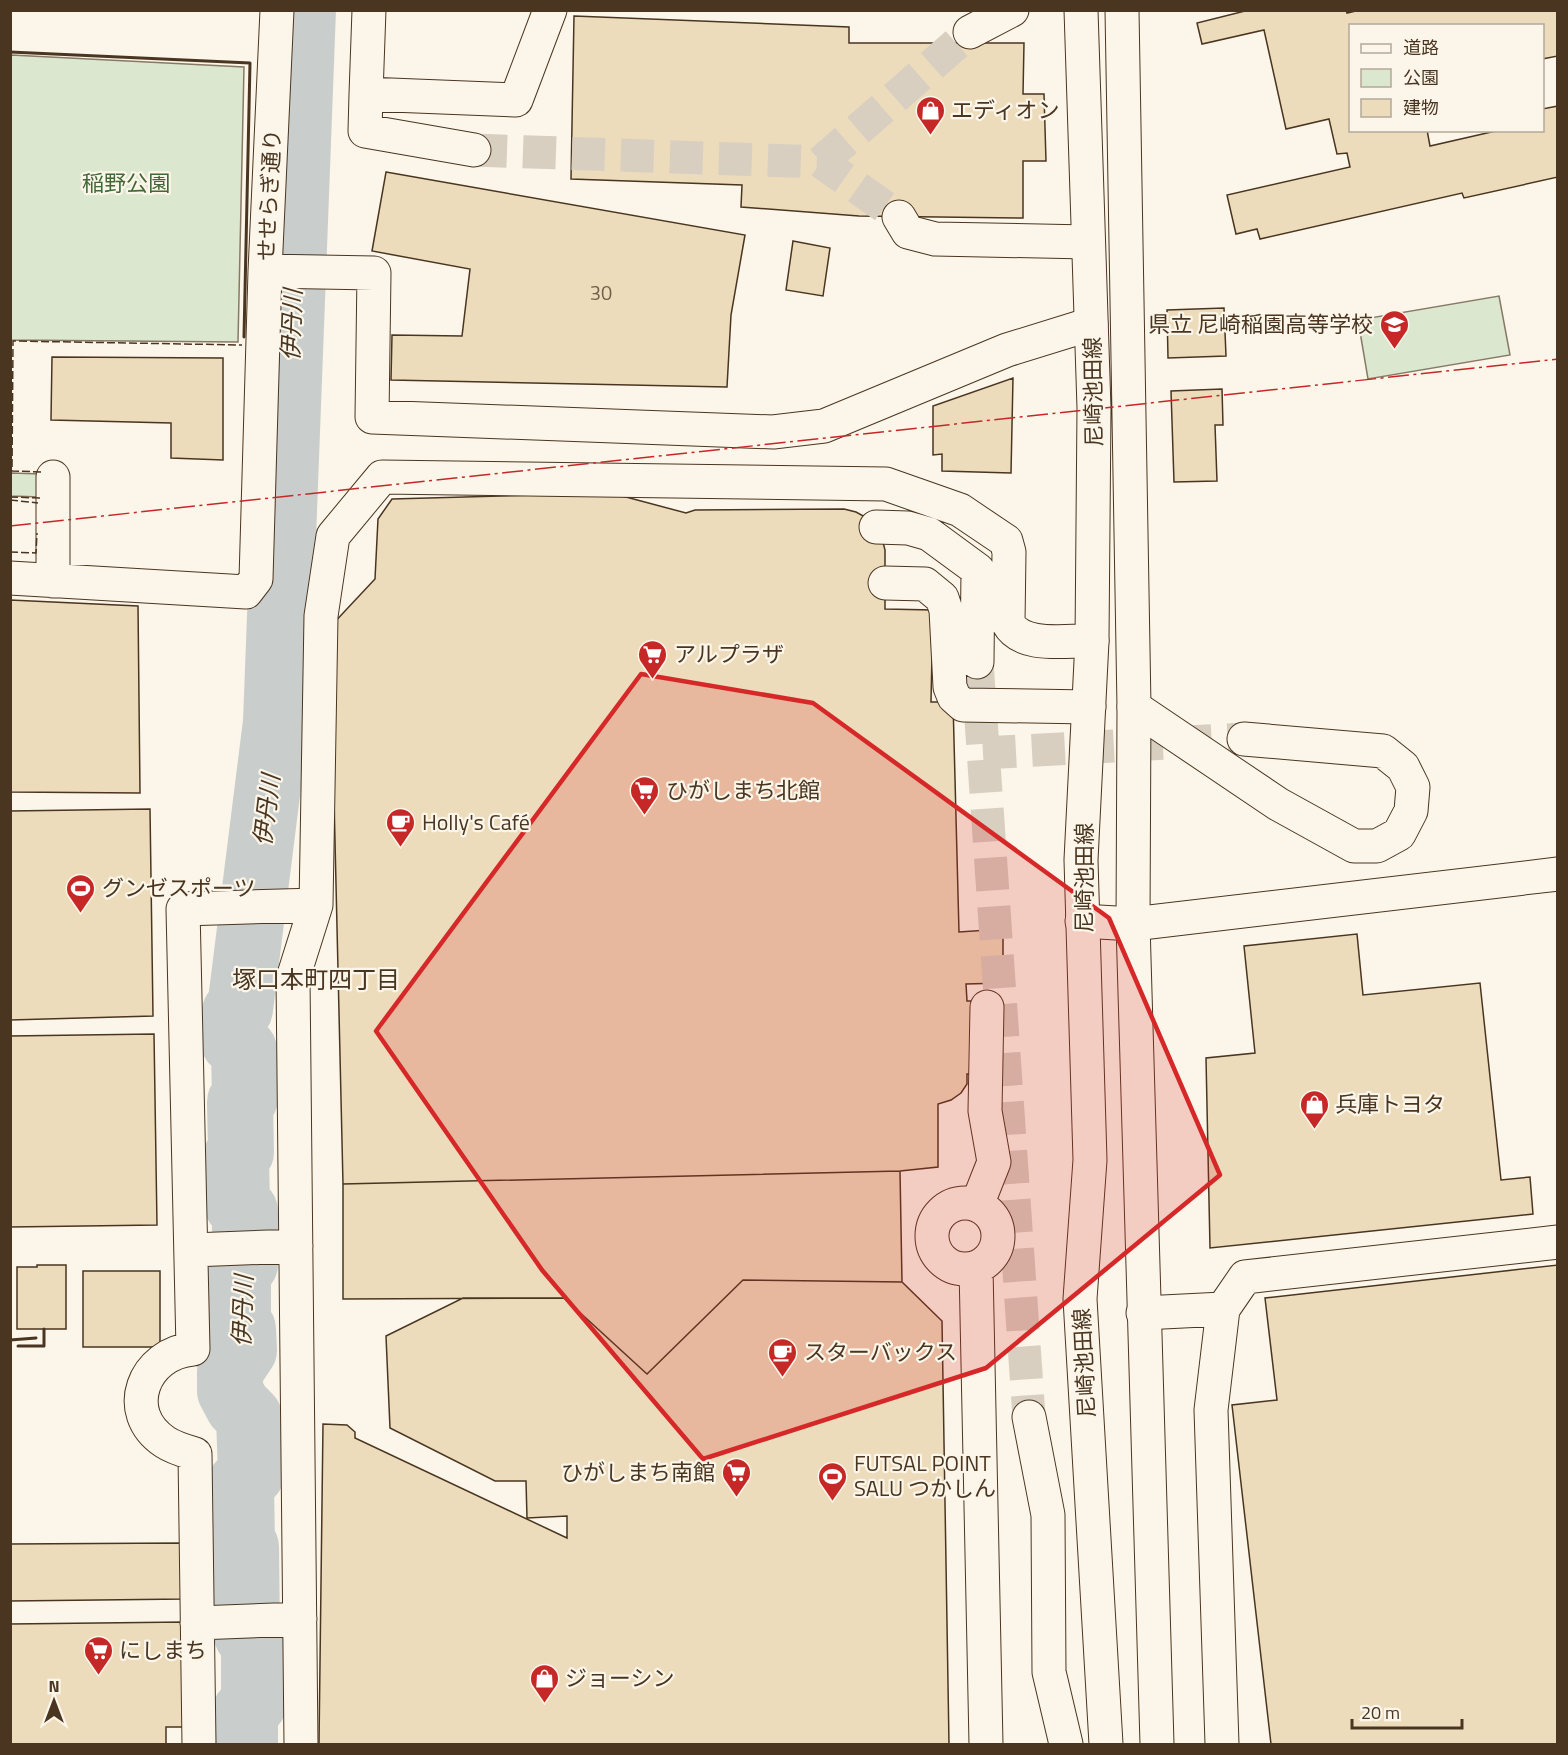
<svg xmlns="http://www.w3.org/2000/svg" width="1568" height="1755" viewBox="0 0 1568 1755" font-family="'Titillium Web','Noto Sans JP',sans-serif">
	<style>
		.green { fill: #dce7d0; stroke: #887966; stroke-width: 1.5 }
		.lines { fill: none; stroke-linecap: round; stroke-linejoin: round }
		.river { stroke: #c9cecd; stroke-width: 66 }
		.building { fill: #ecdcbc; stroke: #4a3520; stroke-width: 1.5 }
		.minor-tunnel { stroke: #d8cfc1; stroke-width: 33; stroke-dasharray: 33 16; stroke-linecap: butt }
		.minor-casing { stroke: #4a3520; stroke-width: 35 }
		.major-casing { stroke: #4a3520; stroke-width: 35 }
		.minor { stroke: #fbf6e9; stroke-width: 33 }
		.major { stroke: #fbf6e9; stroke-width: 33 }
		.fence { stroke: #4a3520; stroke-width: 1.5; stroke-dasharray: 8 3; stroke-linecap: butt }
		.wall { stroke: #4a3520; stroke-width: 3 }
		.power { stroke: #c62828; stroke-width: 1.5; stroke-dasharray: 21 4.5 3 4.5; stroke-linecap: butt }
		.marked { fill: #d62828; fill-opacity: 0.2; stroke: #d62828; stroke-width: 4.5; stroke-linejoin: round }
		.labels { text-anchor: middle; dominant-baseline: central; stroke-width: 4.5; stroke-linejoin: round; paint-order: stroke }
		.number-label { font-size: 20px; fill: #725f47 }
		.poi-label { font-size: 22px; fill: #4a3520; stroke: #fbf6e9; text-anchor: start }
		.park-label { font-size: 22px; fill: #436837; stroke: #fbf6e9 }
		.street-label { font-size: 22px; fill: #4a3520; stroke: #fbf6e9 }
		.water-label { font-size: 24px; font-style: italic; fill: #4a3520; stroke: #fbf6e9 }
		.neighbourhood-label { font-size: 24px; fill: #4a3520; stroke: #fbf6e9 }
	</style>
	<rect width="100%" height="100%" fill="#fbf6e9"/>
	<path class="green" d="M 11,55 L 244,67 L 238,342 L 11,340 L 11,392 Z
		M 1499,296 L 1510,355 L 1368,379 L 1358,320 Z
		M 11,473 L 41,474 L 41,497 L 11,496 Z"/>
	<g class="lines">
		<path class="river" d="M 245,1744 L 245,1712 L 254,1703 L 254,1644 L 247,1635 L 246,1547 L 242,1543 L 241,1483 L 251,1474 L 249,1417 L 238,1406 L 230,1391 L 230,1371 L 244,1350 L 243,1329 L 238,1324 L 238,1270 L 245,1264 L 245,1211 L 237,1204 L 236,1157 L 241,1152 L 240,1102 L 245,1098 L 244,1050 L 234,1042 L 235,1012 L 240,1009 L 276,722 L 303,10"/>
	</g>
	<path class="building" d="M 1249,10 L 1346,10 L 1347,13 L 1360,10 L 1558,10 L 1558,56 L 1542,59 L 1542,26 L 1350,26 L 1350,130 L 1427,130 L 1430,146 L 1500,130 L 1542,130 L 1542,109 L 1558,106 L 1558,177 L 1464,198 L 1462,193 L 1260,239 L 1257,229 L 1236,234 L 1227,195 L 1350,167 L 1347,153 L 1337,154 L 1329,119 L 1286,129 L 1264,30 L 1202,44 L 1197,23 Z
		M 574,16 L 849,27 L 849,43 L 1024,43 L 1023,94 L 1044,94 L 1046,161 L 1023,161 L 1023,218 L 859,216 L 741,207 L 742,185 L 571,179 Z
		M 386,172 L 745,235 L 731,315 L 727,387 L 391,380 L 392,335 L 462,336 L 470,269 L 372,251 Z
		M 793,241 L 830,248 L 823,296 L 786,290 Z
		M 1224,308 L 1226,356 L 1168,358 L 1167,310 Z
		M 52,357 L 223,358 L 223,460 L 171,458 L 171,423 L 51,420 Z
		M 1013,378 L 1011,473 L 942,471 L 942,454 L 933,455 L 933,406 Z
		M 1222,389 L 1223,425 L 1215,425 L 1217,481 L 1174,482 L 1171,391 Z
		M 611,493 L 686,513 L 695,510 L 844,509 L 856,512 L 867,518 L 882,538 L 885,550 L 885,609 L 933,610 L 931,702 L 953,702 L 959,932 L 1003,929 L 1003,983 L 966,984 L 967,1001 L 981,1001 L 984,1074 L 967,1074 L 967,1084 L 961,1093 L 951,1100 L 938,1104 L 938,1167 L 900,1171 L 343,1184 L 330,627 L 375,579 L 378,519 L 392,499 Z
		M 10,600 L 138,606 L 140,793 L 10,792 Z
		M 150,809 L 153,1016 L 10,1020 L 10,811 Z
		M 1357,934 L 1363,995 L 1480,983 L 1501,1180 L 1530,1177 L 1533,1214 L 1210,1248 L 1206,1058 L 1255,1053 L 1244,946 Z
		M 154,1034 L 157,1225 L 10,1227 L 10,1036 Z
		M 900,1171 L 902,1282 L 743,1280 L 647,1374 L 564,1298 L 343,1299 L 343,1184 Z
		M 37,1265 L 66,1265 L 66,1329 L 17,1329 L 17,1267 L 37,1267 Z
		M 1558,1265 L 1558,1744 L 1271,1744 L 1232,1405 L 1277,1400 L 1265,1298 Z
		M 83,1271 L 160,1271 L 160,1347 L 83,1347 Z
		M 743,1280 L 902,1282 L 942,1321 L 949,1744 L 319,1744 L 323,1424 L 347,1425 L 355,1432 L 355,1438 L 567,1538 L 567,1516 L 527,1518 L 526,1481 L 495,1481 L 390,1428 L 386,1336 L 463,1298 L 564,1298 L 647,1374 Z
		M 182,1543 L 185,1599 L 10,1601 L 10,1544 Z
		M 185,1622 L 186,1727 L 166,1727 L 166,1744 L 10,1744 L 10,1624 Z"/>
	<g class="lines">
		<path class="minor-tunnel" d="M 474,150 L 821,162 L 899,217
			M 821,162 L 970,32
			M 977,662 L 1029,1417
			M 983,753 L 1244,739"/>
		<defs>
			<path id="minor" d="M 369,10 L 366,94 L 516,100 L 550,10
				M 970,32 L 1012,10
				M 366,94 L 365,131 L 474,150
				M 899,217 L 908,232 L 935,239 L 1088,242
				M 265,271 L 374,273 L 372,417 L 773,432 L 824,426 L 1007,350 L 1091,324
				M 53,477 L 53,581
				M 876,527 L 908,528 L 929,534 L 978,570 L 977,662
				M 10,578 L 246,592 L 256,579 L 265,271 L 277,10
				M 885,583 L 925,584 L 942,598 L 946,610 L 950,687 L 954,697 L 963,705 L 1089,707
				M 1134,707 L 1278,804 L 1354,846 L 1377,846 L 1399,834 L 1411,811 L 1413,787 L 1403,767 L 1383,751 L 1244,739
				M 1082,921 L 1133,924 L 1558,874
				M932 1236a33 33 0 1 1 66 0a33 33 0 1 1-66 0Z
				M 977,1205 L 994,1162 L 985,1111 L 987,1007
				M 192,1250 L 296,1246
				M 976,1268 L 986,1744
				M 1143,1313 L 1223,1309
				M 1029,1417 L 1048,1515 L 1049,1672 L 1066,1744
				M 197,1623 L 300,1619
				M 199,1744 L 195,1454 C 185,1451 174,1448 165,1442 C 120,1412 144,1353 193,1349 L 183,909 L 316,905
				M 301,1744 L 293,978 L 316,905 L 321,616 L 333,536 L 382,477 L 886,484 L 960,510 L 1006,541 L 1009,552 L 1008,623 C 1022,649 1066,640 1092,641
				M 1222,1744 L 1211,1410 L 1223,1309 L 1245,1277 L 1558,1242"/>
			<path id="major" d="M 1081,10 L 1094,408 L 1092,641 L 1081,860 L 1090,1160 L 1080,1299 L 1106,1744
				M 1122,10 L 1134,707 L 1133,924 L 1157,1744"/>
		</defs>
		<use href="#minor" class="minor-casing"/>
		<use href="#major" class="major-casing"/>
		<use href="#minor" class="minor"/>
		<use href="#major" class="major"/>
		<path class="fence" d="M 41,472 L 12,471 L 13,341 L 242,345
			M 10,497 L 40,498
			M 10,500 L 38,503
			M 10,552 L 36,553 L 37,533"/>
		<path class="wall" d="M 10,52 L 250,63 L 244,337
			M 10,1340 L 36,1338
			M 18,1346 L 44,1346 L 44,1329"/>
		<path class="power" d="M 10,526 L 1558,359"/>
	</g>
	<path class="marked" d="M 641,674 L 813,703 L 1109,918 L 1220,1175 L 986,1368 L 703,1459 L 542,1270 L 376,1031 Z"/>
	<defs>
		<symbol id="shop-pin" viewBox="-11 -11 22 30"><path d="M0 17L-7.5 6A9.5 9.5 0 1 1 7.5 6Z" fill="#c62828" stroke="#fbf6e9"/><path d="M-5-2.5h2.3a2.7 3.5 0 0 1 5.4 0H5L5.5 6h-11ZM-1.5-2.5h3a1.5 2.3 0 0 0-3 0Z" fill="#fff"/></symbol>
		<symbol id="school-pin" viewBox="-11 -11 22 30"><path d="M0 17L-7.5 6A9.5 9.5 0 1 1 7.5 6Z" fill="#c62828" stroke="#fbf6e9"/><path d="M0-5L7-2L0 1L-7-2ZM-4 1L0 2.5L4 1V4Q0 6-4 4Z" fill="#fff"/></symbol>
		<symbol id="supermarket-pin" viewBox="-11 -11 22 30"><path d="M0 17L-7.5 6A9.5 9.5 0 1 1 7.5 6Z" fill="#c62828" stroke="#fbf6e9"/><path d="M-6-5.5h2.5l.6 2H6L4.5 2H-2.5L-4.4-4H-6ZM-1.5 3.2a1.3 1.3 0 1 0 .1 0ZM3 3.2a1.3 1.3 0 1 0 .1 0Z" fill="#fff"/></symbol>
		<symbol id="cafe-pin" viewBox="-11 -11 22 30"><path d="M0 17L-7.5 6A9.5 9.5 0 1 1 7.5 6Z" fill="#c62828" stroke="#fbf6e9"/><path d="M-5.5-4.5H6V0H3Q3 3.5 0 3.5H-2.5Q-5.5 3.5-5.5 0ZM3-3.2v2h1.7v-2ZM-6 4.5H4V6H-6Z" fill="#fff"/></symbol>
		<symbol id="stadium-pin" viewBox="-11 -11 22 30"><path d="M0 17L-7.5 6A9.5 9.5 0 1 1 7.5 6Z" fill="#c62828" stroke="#fbf6e9"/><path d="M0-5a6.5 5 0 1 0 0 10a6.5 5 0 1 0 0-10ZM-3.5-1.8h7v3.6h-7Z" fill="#fff"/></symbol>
	</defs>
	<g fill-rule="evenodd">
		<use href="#shop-pin" x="914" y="94" width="33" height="45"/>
		<use href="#school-pin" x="1378" y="308" width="33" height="45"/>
		<use href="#supermarket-pin" x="636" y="638" width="33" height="45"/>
		<use href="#supermarket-pin" x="628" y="774" width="33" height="45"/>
		<use href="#cafe-pin" x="384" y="806" width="33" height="45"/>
		<use href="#stadium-pin" x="64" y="872" width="33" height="45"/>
		<use href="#shop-pin" x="1298" y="1088" width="33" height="45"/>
		<use href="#cafe-pin" x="766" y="1336" width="33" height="45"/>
		<use href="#supermarket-pin" x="720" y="1456" width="33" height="45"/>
		<use href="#stadium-pin" x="816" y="1460" width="33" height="45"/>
		<use href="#supermarket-pin" x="82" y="1634" width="33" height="45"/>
		<use href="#shop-pin" x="528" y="1662" width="33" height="45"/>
	</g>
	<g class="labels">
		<g class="number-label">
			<text x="601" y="292">30</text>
		</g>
		<g class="poi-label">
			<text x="951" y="110">エディオン</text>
			<text x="1373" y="324" text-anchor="end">県立 尼崎稲園高等学校</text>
			<text x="674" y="654">アルプラザ</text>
			<text x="666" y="790">ひがしまち北館</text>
			<text x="422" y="822">Holly's Café</text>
			<text x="102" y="888">グンゼスポーツ</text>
			<text x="1335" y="1104">兵庫トヨタ</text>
			<text x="804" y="1352">スターバックス</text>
			<text x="854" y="1463">FUTSAL POINT<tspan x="854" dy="25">SALU つかしん</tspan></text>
			<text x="715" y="1472" text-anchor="end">ひがしまち南館</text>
			<text x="119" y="1650">にしまち</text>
			<text x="565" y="1678">ジョーシン</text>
		</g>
		<g class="park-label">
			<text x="126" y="183">稲野公園</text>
		</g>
		<g class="street-label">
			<text transform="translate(269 195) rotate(-87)">せせらぎ通り</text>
			<text transform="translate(1093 392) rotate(-91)">尼崎池田線</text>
			<text transform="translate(1084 878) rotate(-90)">尼崎池田線</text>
			<text transform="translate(1084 1363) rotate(-93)">尼崎池田線</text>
		</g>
		<g class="water-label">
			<text transform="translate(291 325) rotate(-88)">伊丹川</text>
			<text transform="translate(266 810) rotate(-83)">伊丹川</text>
			<text transform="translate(242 1311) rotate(-88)">伊丹川</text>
		</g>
		<g class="neighbourhood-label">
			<text x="316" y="979">塚口本町四丁目</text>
		</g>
	</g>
	<rect width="1568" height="1755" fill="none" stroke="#4a3520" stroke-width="24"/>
	<rect x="1349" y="24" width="195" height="108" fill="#fbf6e9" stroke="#b4a999" stroke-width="1.5"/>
	<rect x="1361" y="44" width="30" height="9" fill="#fbf6e9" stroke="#b4a999" stroke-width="1.5"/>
	<text x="1403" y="54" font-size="18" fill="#4a3520">道路</text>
	<rect x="1361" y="69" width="30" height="18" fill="#dce7d0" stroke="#b4a999" stroke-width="1.5"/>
	<text x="1403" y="84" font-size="18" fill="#4a3520">公園</text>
	<rect x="1361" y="99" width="30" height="18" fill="#ecdcbc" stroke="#b4a999" stroke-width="1.5"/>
	<text x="1403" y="114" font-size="18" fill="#4a3520">建物</text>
	<g transform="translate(54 1701)" stroke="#fbf6e9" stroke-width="4.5" paint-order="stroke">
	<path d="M0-4.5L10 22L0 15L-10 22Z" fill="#4a3520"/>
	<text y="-9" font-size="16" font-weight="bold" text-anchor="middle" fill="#4a3520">N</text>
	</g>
	<path d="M1352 1719v9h110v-9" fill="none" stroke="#4a3520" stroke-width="3"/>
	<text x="1361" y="1719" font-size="18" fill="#4a3520" stroke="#fbf6e9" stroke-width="4.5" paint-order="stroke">20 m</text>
</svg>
